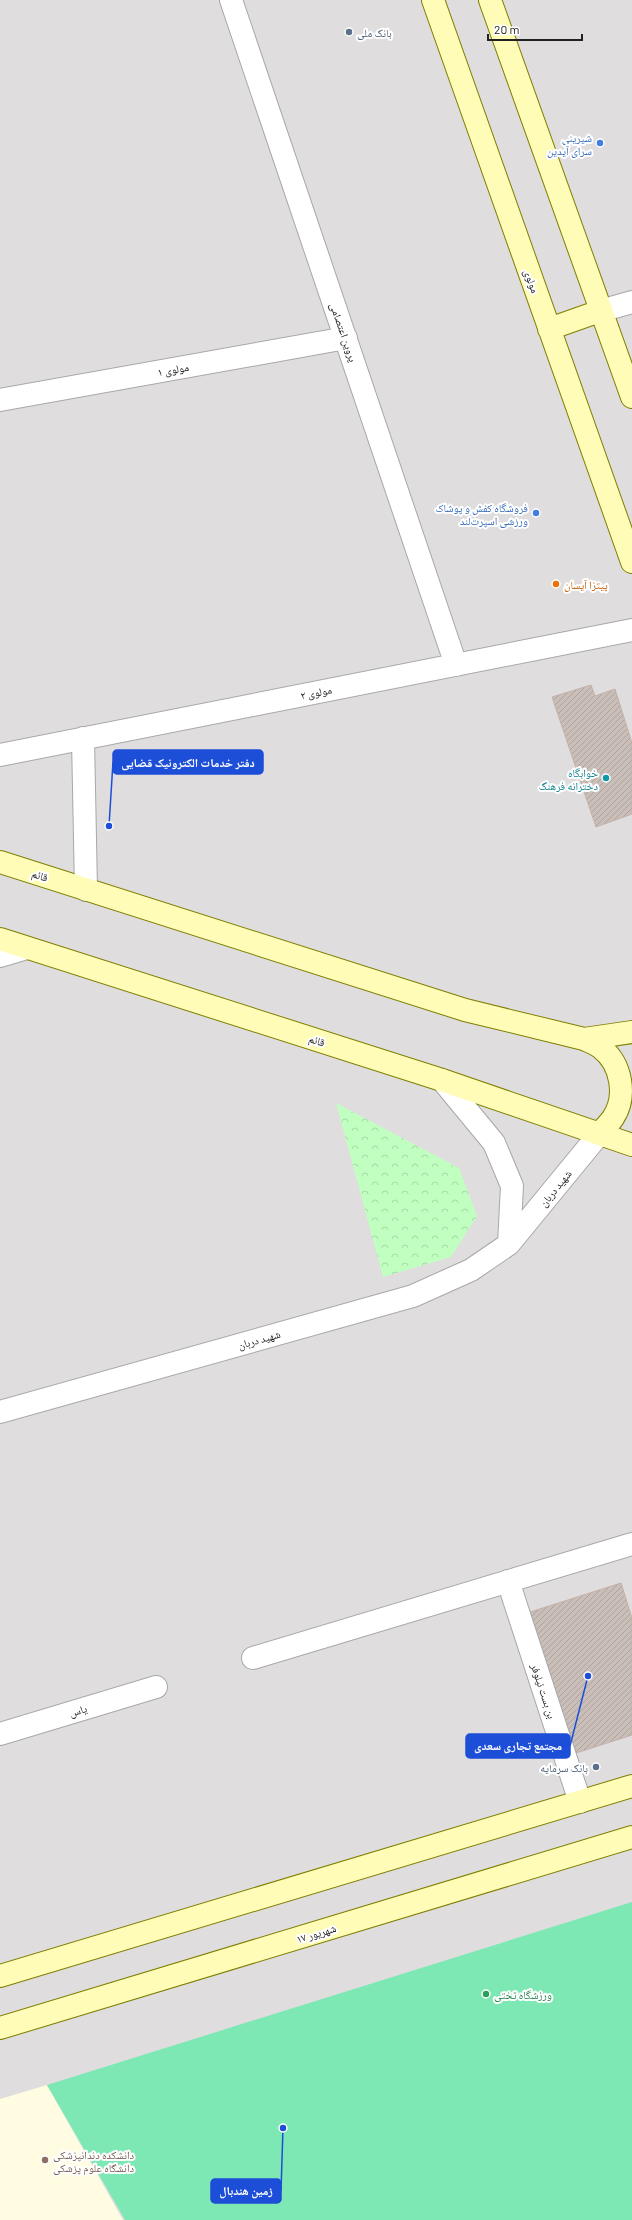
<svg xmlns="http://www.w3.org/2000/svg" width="632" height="2220" viewBox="0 0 632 2220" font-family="Barlow,'Noto Naskh Arabic',sans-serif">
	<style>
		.residential { fill: #dfddde }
		.education { fill: #fffce2 }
		.park { fill: url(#park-crowns) }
		.pitch { fill: #7de8b4 }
		.building { fill: url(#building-hatch); stroke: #c5b1a7 }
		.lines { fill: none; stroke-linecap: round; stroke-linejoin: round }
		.minor-casing { stroke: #a8a8a8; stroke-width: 24 }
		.secondary-casing { stroke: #7e7f00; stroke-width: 24 }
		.minor { stroke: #fff; stroke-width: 22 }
		.secondary { stroke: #fffcb7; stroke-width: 22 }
		.service-dot { fill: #5c6f8a; stroke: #fff; stroke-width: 1.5 }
		.shop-dot { fill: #3f7fe0; stroke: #fff; stroke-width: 1.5 }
		.food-dot { fill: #e8710a; stroke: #fff; stroke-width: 1.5 }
		.culture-dot { fill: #0f9aa8; stroke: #fff; stroke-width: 1.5 }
		.leisure-dot { fill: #2e9e5b; stroke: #fff; stroke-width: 1.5 }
		.education-dot { fill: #8d6e63; stroke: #fff; stroke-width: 1.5 }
		.labels { text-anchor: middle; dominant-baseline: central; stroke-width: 4; stroke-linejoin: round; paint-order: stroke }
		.service-label { font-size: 11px; fill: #4e5e75; stroke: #fff; text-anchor: start }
		.shop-label { font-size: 11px; fill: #366cbe; stroke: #fff; text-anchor: end }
		.street-label { font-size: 11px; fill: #212121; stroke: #fff }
		.food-label { font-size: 11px; fill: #c56008; stroke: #fff; text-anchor: start }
		.culture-label { font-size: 11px; fill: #0d838f; stroke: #fff; text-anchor: end }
		.leisure-label { font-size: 11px; fill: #27864d; stroke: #fff; text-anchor: start }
		.education-label { font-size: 11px; fill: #785e54; stroke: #fff; text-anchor: start }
		.leader { fill: none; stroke: #1d4ed8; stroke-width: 1.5 }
		.callout-dot { fill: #1d4ed8; stroke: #fff; stroke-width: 1.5 }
		.callout { fill: #1d4ed8; stroke: #1d4ed8; stroke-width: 1.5 }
		.callout-label { font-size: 12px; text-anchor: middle; font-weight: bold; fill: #fff }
	</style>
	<defs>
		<pattern id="park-crowns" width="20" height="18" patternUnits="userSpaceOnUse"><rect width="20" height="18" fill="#c1ffc0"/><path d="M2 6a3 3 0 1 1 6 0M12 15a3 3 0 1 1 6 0" fill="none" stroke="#a6daa5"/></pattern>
		<pattern id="building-hatch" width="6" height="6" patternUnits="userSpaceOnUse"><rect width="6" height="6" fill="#cabeb9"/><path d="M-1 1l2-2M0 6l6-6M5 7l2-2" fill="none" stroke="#ada39f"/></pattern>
	</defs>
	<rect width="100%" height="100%" fill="#f2ede6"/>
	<path class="residential" d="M 0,0 L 632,0 L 632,2220 L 0,2220 Z"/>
	<path class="education" d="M 47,2085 L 123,2220 L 0,2220 L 0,2099 Z"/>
	<path class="park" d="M 336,1103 L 459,1168 L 477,1216 L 451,1257 L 383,1277 Z"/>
	<path class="pitch" d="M 632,1902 L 632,2220 L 125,2220 L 47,2085 Z"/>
	<path class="building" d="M 591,685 L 595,696 L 615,689 L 632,743 L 632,814 L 596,827 L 552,697 Z
		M 621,1583 L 632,1618 L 632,1735 L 570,1755 L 524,1614 Z"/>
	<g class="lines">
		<defs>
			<path id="minor" d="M 231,0 L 456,665
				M 600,311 L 632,302
				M 0,400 L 346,338
				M 83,738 L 86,890
				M 0,755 L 632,630
				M 0,956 L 27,948
				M 442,1080 L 494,1143 L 512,1186 L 509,1244
				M 0,1412 L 413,1296 L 471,1270 L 509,1244 L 600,1133
				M 508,1581 L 580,1802
				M 253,1658 L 632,1544
				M 0,1734 L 156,1687"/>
			<path id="secondary" d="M 433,0 L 632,562
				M 490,0 L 632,397
				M 549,329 L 600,311
				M 0,862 L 465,1010 L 584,1039 L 632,1032
				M 0,939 L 442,1080 L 632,1145
				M 584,1039 C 590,1042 596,1044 601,1048 C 622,1064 627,1097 613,1118 C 609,1124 604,1128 600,1133
				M 0,1976 L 632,1786
				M 0,2028 L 632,1837"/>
		</defs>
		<use href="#minor" class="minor-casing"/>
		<use href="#secondary" class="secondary-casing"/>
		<use href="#minor" class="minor"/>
		<use href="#secondary" class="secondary"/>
	</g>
	<g class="service-dot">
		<circle cx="349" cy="32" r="4"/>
		<circle cx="596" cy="1767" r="4"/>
	</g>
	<g class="shop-dot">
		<circle cx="600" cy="143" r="4"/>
		<circle cx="536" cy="513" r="4"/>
	</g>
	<circle class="food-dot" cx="556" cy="584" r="4"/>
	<circle class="culture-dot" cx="606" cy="778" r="4"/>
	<circle class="leisure-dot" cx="486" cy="1994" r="4"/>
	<circle class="education-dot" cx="45" cy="2160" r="4"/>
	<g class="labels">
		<g class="service-label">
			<text x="357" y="32">بانک ملی</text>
			<text x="588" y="1767" text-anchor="end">بانک سرمایه</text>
		</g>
		<g class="shop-label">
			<text x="592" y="137">شیرینی<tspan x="592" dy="13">سرای آیدین</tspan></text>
			<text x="528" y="507">فروشگاه کفش و پوشاک<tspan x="528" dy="13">ورزشی اسپرت‌لند</tspan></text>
		</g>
		<g class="street-label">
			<text transform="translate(532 281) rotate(70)">مولوی</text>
			<text transform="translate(344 332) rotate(71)">پروین اعتصامی</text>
			<text transform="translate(173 369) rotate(-10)">مولوی ۱</text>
			<text transform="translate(316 692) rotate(-11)">مولوی ۲</text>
			<text transform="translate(40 875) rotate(18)">قائم</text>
			<text transform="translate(317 1040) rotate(18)">قائم</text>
			<text transform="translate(555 1188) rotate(-51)">شهید دربان</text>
			<text transform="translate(259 1339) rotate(-16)">شهید دربان</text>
			<text transform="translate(544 1691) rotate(72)">بن بست نیلوفر</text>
			<text transform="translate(78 1710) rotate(-17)">یاس</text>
			<text transform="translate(316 1933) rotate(-17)">۱۷ شهریور</text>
		</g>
		<g class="food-label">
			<text x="564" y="584">پیتزا آیسان</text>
		</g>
		<g class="culture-label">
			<text x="598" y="772">خوابگاه<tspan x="598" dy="13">دخترانه فرهنگ</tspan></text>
		</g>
		<g class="leisure-label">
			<text x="494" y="1994">ورزشگاه تختی</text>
		</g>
		<g class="education-label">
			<text x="53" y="2154">دانشکده دندانپزشکی<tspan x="53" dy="13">دانشگاه علوم پزشکی</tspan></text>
		</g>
	</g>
	<path class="leader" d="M109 826L113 762M588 1676L570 1746M283 2128L281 2191"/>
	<g class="callout-dot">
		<circle cx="109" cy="826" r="4"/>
		<circle cx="588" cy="1676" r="4"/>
		<circle cx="283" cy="2128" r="4"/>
	</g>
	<g class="callout">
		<rect x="113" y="750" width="150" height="24" rx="4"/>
		<rect x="466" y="1734" width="104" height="24" rx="4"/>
		<rect x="211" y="2179" width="70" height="24" rx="4"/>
	</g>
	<g class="callout-label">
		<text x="188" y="767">دفتر خدمات الکترونیک قضایی</text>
		<text x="518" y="1750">مجتمع تجاری سعدی</text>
		<text x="246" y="2195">زمین هندبال</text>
	</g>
	<path d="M488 34v6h94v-6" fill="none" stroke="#212121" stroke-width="2"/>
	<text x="494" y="34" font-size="12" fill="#212121" stroke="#ffffff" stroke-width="3" paint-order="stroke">20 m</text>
</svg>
